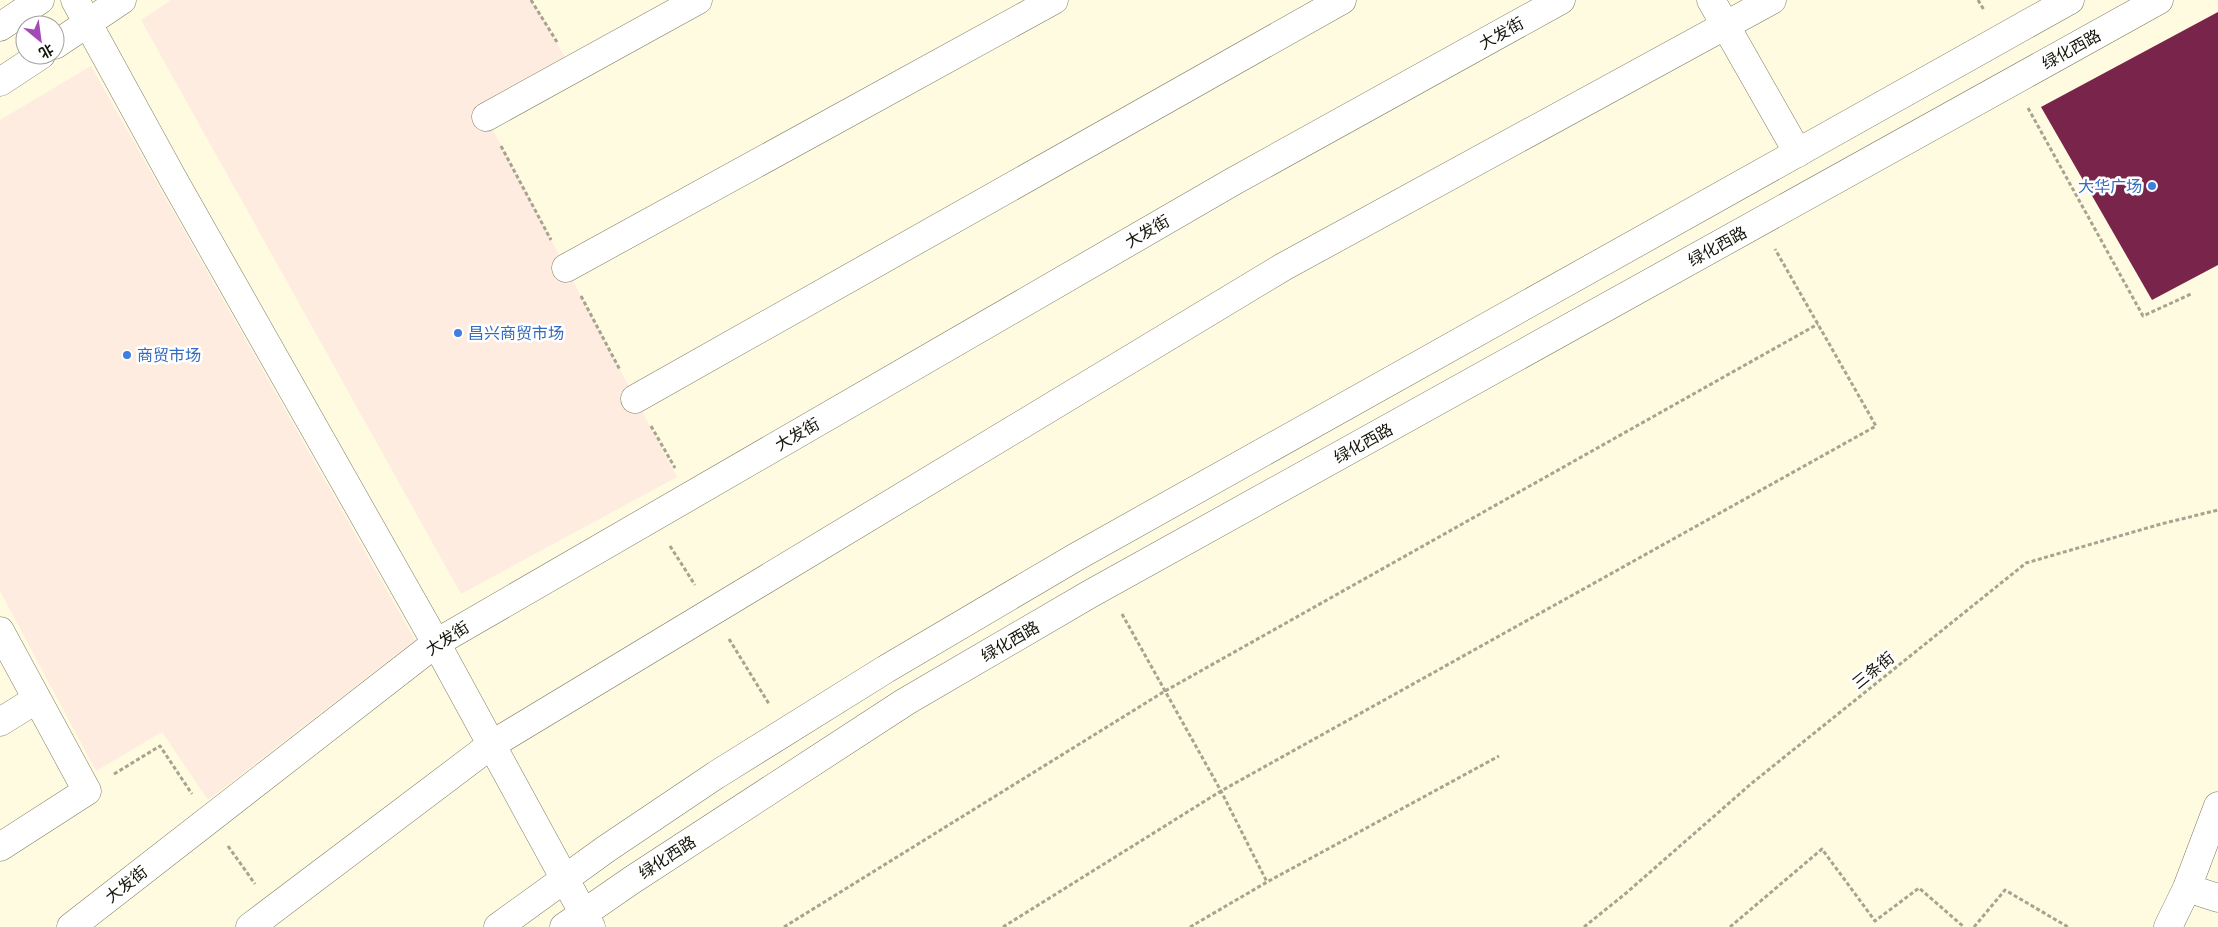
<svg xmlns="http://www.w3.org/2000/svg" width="2218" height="927" viewBox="0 0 2218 927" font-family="Ubuntu,'Noto Sans SC',sans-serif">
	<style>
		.commercial { fill: #feece1 }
		.building { fill: #78244b }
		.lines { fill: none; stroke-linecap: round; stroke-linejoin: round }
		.minor-casing { stroke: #7f7b64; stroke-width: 29 }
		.tertiary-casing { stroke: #7f7b64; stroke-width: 29 }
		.secondary-casing { stroke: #7f7b64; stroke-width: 29 }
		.path { stroke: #a6a390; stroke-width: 3; stroke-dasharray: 4 2.5; stroke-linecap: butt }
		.minor { stroke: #fff; stroke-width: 28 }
		.tertiary { stroke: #fff; stroke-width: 28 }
		.secondary { stroke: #fff; stroke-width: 28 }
		.shop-dot { fill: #3f7fe0; stroke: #fff; stroke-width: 2 }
		.labels { text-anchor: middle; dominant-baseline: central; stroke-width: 5; stroke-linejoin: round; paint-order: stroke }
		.street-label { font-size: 16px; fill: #16150c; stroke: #fff }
		.shop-label { font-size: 16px; fill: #366cbe; stroke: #fff; text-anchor: start }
	</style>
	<rect width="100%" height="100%" fill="#fffbe1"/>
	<path class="commercial" d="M 171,0 L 531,0 L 572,69 L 486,117 L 677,477 L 461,594 L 141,20 Z
		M 91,66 L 415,640 L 208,800 L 162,732 L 96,771 L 0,591 L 0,120 Z"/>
	<path class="building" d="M 2218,12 L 2218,265 L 2152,300 L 2041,107 Z"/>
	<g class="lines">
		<defs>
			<path id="minor" d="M 75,0 L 172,177 L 436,643 L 591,927
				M 1711,0 L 1798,153
				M 486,117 L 698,0
				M 566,268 L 1054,0
				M 635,399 L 1342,0
				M 0,631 L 87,791 L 0,847
				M 0,722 L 37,699
				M 2187,888 L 2218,898
				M 71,927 L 436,643 L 1234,181 L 1561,0
				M 250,927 L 491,745 L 1283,267 L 1772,0"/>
			<path id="tertiary" d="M 2168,927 L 2187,888 L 2218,806"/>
			<path id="secondary" d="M 0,27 L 40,0
				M 55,45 L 122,0
				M 0,82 L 41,55
				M 498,927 L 606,849 L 716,775 L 886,669 L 1076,557 L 2070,0
				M 564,927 L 632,880 L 905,702 L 1090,594 L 2159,0"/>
		</defs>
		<use href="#minor" class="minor-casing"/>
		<use href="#tertiary" class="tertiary-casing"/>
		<use href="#secondary" class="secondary-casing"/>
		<path class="path" d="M 531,0 L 557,42
			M 1978,0 L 1984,10
			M 2028,108 L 2143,316 L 2191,294
			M 501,146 L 551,240
			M 581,296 L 620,370
			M 651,426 L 675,468
			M 670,546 L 695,585
			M 1122,614 L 1221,791 L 1267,882
			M 729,639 L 769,704
			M 114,774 L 160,746 L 192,794
			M 228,846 L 255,884
			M 784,927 L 1165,691 L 1818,324
			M 1003,927 L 1221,791 L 1876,426 L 1775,249
			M 1190,927 L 1267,882 L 1499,756
			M 1584,927 L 1625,894 L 1752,783 L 2026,563 L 2161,524 L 2218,510
			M 1730,927 L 1822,849 L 1875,921 L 1919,888 L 1964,927
			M 1974,927 L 2005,890 L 2068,927"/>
		<use href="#minor" class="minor"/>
		<use href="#tertiary" class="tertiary"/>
		<use href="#secondary" class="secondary"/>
	</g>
	<g class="shop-dot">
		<circle cx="2152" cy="186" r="5"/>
		<circle cx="458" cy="333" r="5"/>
		<circle cx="127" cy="355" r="5"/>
	</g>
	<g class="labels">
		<g class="street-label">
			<text transform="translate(1501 33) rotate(-29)">大发街</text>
			<text transform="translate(2071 49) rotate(-29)">绿化西路</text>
			<text transform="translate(1147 231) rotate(-30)">大发街</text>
			<text transform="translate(1717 246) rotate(-29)">绿化西路</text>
			<text transform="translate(797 434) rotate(-30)">大发街</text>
			<text transform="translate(1363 443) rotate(-29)">绿化西路</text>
			<text transform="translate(447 638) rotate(-33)">大发街</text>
			<text transform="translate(1010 641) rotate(-30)">绿化西路</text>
			<text transform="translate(1873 670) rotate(-39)">三条街</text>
			<text transform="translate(667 857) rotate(-33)">绿化西路</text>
			<text transform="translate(126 884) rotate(-38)">大发街</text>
		</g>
		<g class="shop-label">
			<text x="2142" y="186" text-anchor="end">大华广场</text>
			<text x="468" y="333">昌兴商贸市场</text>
			<text x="137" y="355">商贸市场</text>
		</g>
	</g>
	<g transform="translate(40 40) rotate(151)"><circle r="24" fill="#ffffff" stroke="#a2a19e"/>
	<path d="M0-4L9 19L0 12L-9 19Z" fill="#a34ab6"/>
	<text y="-8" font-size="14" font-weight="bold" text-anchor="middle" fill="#16150c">北</text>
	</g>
</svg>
